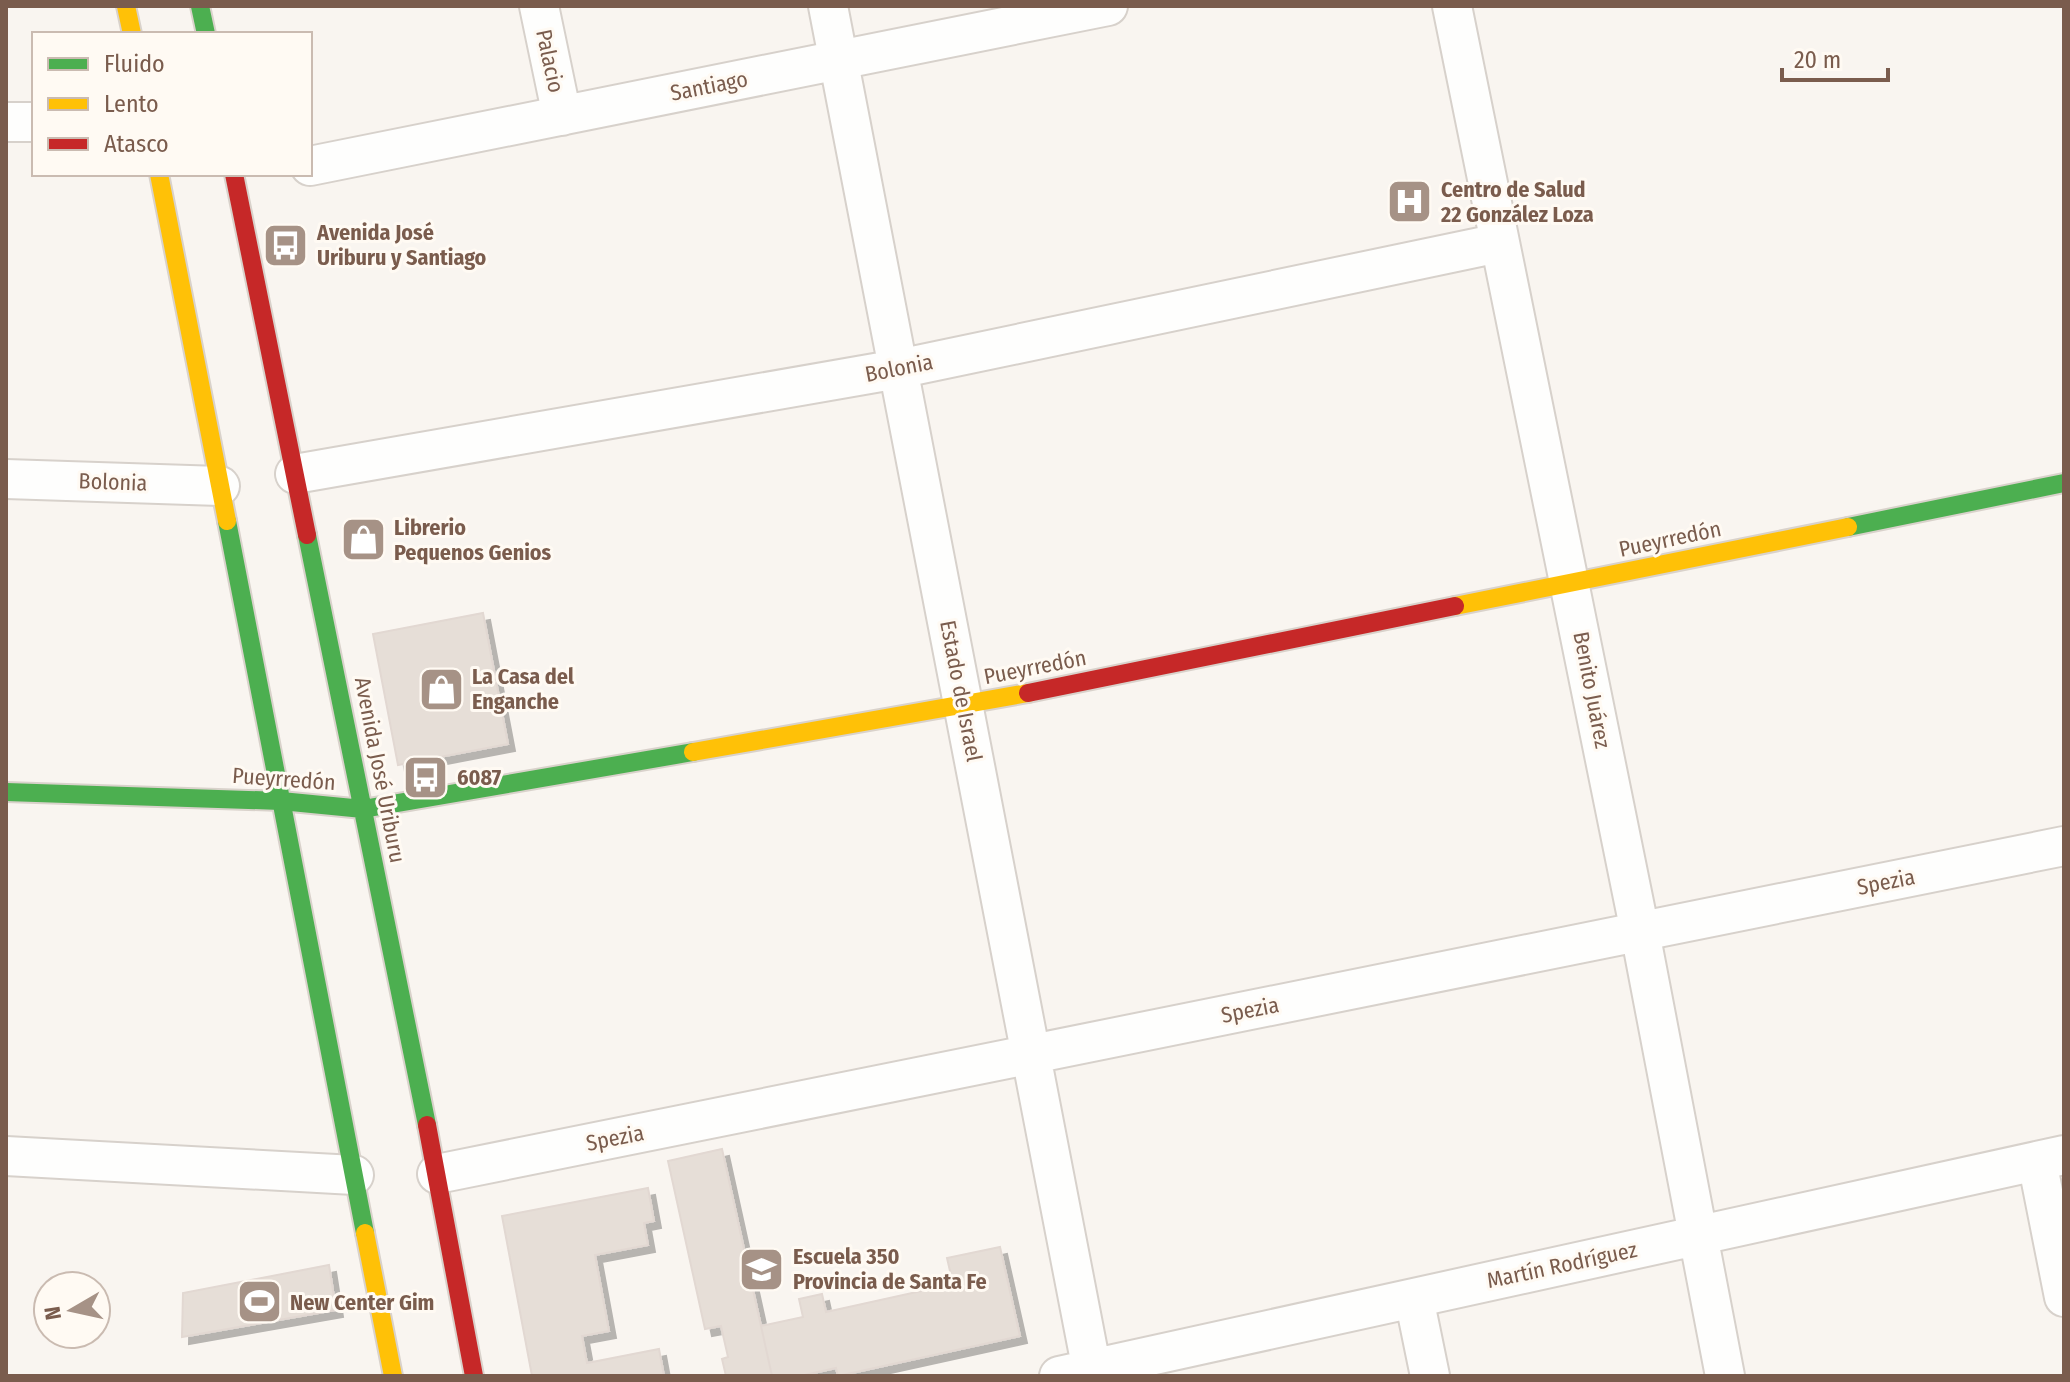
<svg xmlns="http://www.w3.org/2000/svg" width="2070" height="1382" viewBox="0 0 2070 1382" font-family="'Fira Sans Condensed',sans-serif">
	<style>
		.building { fill: #e6ded7; stroke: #e2d8d2; stroke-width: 2; filter: url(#shadow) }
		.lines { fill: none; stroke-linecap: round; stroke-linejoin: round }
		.street-casing { stroke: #d7d1cb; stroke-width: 42 }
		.fast-casing { stroke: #d9d2cb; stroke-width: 22 }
		.slow-casing { stroke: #d9d2cb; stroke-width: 22 }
		.jam-casing { stroke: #d9d2cb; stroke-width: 22 }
		.street { stroke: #fefefd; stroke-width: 38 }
		.fast { stroke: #4caf50; stroke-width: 18 }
		.slow { stroke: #ffc107; stroke-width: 18 }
		.jam { stroke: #c62828; stroke-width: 18 }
		.labels { text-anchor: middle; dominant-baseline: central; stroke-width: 6; stroke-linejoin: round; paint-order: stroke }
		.street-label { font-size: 22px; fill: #7a5c4d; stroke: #fffaf3 }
		.poi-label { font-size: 22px; font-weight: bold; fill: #7a5c4d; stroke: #fffaf3; text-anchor: start }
	</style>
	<defs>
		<filter id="shadow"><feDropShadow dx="7" dy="7" stdDeviation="0" flood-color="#0004"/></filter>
	</defs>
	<rect width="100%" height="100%" fill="#f9f5f0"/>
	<path class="building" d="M 483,613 L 508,744 L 398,765 L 373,634 Z
		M 722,1149 L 761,1326 L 772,1376 L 726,1376 L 722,1359 L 728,1357 L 721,1326 L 705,1329 L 668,1161 Z
		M 648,1188 L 654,1221 L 644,1223 L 648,1245 L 595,1255 L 609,1331 L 582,1336 L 587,1363 L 659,1349 L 664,1376 L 532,1376 L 502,1216 Z
		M 1000,1247 L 1020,1336 L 838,1376 L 836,1368 L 800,1376 L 772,1376 L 761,1326 L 803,1317 L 799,1299 L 822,1294 L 826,1312 L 953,1284 L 947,1258 Z
		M 329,1265 L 336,1310 L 182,1337 L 183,1293 Z"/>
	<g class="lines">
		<defs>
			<path id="street" d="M 539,6 L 562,116
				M 828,6 L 1093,1376
				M 1452,6 L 1640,932 L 1725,1376
				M 6,122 L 34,122
				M 310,166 L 1108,6
				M 295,474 L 898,369 L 1499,243
				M 6,479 L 220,486
				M 6,1156 L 354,1175
				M 2037,1161 L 2064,1297
				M 437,1174 L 2064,846
				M 1414,1298 L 1430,1376
				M 1059,1376 L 2064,1155"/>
			<path id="fast" d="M 200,6 L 206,34
				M 227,521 L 365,1233
				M 1848,527 L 2064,483
				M 307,535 L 427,1125
				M 6,792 L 281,801 L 363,809 L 693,752"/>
			<path id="slow" d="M 126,6 L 132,34
				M 159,174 L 227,521
				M 1455,606 L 1848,527
				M 693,752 L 1028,693
				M 365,1233 L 393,1376"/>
			<path id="jam" d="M 234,174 L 307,535
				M 1028,693 L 1455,606
				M 427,1125 L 474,1376"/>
		</defs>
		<use href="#street" class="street-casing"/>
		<use href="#fast" class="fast-casing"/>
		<use href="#slow" class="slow-casing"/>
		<use href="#jam" class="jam-casing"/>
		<use href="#street" class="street"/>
		<use href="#fast" class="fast"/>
		<use href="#slow" class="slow"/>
		<use href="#jam" class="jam"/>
	</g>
	<defs>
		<symbol id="hospital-square" viewBox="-11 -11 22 22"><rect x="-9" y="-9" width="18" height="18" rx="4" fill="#a69286" stroke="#fffaf3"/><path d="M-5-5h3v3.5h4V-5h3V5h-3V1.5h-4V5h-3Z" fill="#fff"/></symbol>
		<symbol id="bus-square" viewBox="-11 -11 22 22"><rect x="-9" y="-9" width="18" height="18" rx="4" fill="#a69286" stroke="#fffaf3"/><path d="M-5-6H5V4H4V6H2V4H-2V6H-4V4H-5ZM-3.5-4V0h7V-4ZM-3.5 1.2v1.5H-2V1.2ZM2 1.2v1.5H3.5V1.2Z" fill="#fff"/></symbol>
		<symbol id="shop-square" viewBox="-11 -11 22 22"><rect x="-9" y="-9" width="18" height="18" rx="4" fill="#a69286" stroke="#fffaf3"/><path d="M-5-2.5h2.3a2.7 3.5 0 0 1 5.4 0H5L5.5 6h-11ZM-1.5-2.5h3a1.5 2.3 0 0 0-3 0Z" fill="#fff"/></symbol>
		<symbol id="school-square" viewBox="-11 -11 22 22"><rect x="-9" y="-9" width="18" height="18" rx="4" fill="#a69286" stroke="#fffaf3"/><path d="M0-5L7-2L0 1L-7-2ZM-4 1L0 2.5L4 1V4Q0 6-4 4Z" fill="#fff"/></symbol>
		<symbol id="stadium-square" viewBox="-11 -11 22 22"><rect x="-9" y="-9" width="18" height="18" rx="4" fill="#a69286" stroke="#fffaf3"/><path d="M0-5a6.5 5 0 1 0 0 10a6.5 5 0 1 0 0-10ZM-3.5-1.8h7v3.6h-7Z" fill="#fff"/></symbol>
	</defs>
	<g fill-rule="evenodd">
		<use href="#hospital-square" x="1384" y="176" width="51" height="51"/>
		<use href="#bus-square" x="260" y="220" width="51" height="51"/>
		<use href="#shop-square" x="338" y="514" width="51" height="51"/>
		<use href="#shop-square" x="416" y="664" width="51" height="51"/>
		<use href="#bus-square" x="400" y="752" width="51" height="51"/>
		<use href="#school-square" x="736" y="1244" width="51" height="51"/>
		<use href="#stadium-square" x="234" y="1276" width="51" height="51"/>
	</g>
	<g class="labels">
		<g class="street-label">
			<text transform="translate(550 61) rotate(78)">Palacio</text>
			<text transform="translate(709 86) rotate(-11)">Santiago</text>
			<text transform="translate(899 368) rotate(-11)">Bolonia</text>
			<text transform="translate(113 482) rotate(2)">Bolonia</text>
			<text transform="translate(1670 539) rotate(-12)">Pueyrredón</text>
			<text transform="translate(1035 667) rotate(-11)">Pueyrredón</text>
			<text transform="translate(1592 690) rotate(79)">Benito Juárez</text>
			<text transform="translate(961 691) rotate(79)">Estado de Israel</text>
			<text transform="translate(380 770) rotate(79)">Avenida José Uriburu</text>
			<text transform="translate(284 779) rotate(4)">Pueyrredón</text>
			<text transform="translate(1886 882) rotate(-11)">Spezia</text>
			<text transform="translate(1250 1010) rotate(-11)">Spezia</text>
			<text transform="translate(615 1138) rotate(-11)">Spezia</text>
			<text transform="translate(1562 1265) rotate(-12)">Martín Rodríguez</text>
		</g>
		<g class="poi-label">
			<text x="1441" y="189">Centro de Salud<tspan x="1441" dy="25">22 González Loza</tspan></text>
			<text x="317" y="232">Avenida José<tspan x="317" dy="25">Uriburu y Santiago</tspan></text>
			<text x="394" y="527">Librerio<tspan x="394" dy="25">Pequenos Genios</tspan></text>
			<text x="472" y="676">La Casa del<tspan x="472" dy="25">Enganche</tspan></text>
			<text x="457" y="777">6087</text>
			<text x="793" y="1256">Escuela 350<tspan x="793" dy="25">Provincia de Santa Fe</tspan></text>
			<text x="290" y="1302">New Center Gim</text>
		</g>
	</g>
	<rect width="2070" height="1382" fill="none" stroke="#7a5c4d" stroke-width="16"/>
	<rect x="32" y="32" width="280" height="144" fill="#fffaf3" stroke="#cabbb1" stroke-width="2"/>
	<rect x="48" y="58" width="40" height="12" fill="#4caf50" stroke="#cabbb1" stroke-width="2"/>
	<text x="104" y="72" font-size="24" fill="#7a5c4d">Fluido</text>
	<rect x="48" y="98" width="40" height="12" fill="#ffc107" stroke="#cabbb1" stroke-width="2"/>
	<text x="104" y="112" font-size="24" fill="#7a5c4d">Lento</text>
	<rect x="48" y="138" width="40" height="12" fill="#c62828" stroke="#cabbb1" stroke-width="2"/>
	<text x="104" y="152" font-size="24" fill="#7a5c4d">Atasco</text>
	<g transform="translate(72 1310) rotate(261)"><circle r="38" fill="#fffaf3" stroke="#cabbb1" stroke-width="2"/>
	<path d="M0-6L14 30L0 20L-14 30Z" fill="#a69286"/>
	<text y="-12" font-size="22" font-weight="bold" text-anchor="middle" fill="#7a5c4d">N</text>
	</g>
	<path d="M1782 68v12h106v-12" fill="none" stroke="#7a5c4d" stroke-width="4"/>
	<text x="1794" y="68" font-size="24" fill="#7a5c4d" stroke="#fffaf3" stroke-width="6" paint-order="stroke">20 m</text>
</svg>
